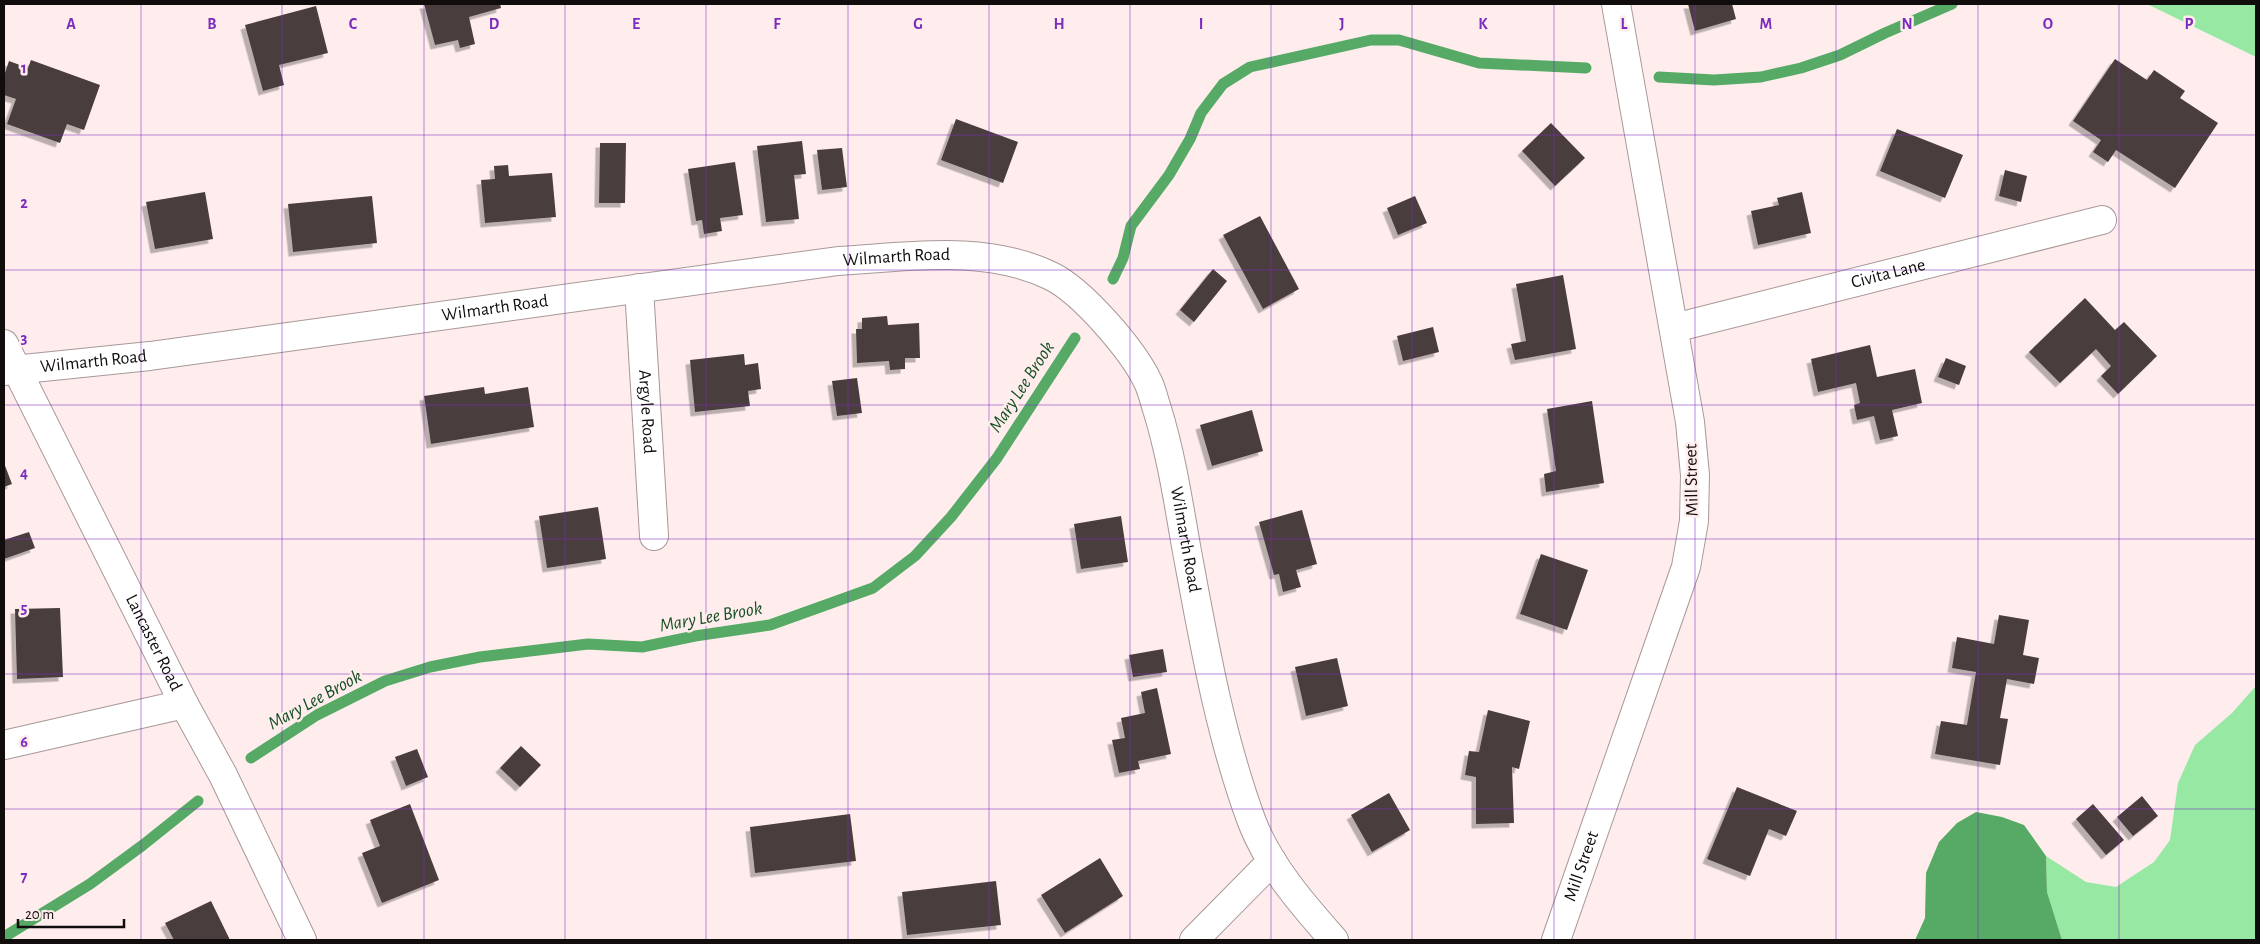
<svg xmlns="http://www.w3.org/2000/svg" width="2260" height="944" viewBox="0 0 2260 944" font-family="'Alegreya Sans',sans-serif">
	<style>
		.green { fill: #96e8a3 }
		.water { fill: #56aa66 }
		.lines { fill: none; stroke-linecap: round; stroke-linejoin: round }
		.stream { stroke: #56aa66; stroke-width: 11 }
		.building { fill: #4a3d3d; filter: url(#shadow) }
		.street-casing { stroke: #a89898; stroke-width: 30 }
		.secondary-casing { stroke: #a89898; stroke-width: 30 }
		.street { stroke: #fff; stroke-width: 28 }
		.secondary { stroke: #fff; stroke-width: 28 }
		.grid { fill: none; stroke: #7b2cbf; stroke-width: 1; stroke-opacity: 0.55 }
		.labels { text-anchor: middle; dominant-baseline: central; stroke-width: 5; stroke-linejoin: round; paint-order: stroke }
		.street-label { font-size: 18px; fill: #120d0d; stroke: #feedec }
		.water-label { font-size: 19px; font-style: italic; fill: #134f23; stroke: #feedec }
		.grid-label { font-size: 16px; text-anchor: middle; font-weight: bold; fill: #7b2cbf; stroke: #feedec; stroke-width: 5; stroke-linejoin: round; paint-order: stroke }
	</style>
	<defs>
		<filter id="shadow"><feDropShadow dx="-4.5" dy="4.5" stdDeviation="0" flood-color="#0004"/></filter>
	</defs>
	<rect width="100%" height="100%" fill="#feedec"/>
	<path class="green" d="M 2147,4 L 2256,4 L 2256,57 Z
		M 2256,686 L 2256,940 L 2062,940 L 2047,892 L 2046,856 L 2086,882 L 2116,887 L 2154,862 L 2170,840 L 2178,783 L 2195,745 L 2232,713 Z"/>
	<path class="water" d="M 1976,812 L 2002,817 L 2024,825 L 2046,856 L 2047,892 L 2062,940 L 1915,940 L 1925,918 L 1926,873 L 1939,842 L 1957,823 Z"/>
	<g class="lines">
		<path class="stream" d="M 1659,77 L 1714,80 L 1761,77 L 1801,68 L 1840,55 L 1885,33 L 1952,4
			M 1113,279 L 1123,258 L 1131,226 L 1169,175 L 1190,139 L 1201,113 L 1223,84 L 1250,67 L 1371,40 L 1399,40 L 1479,63 L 1586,68
			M 251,758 L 317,715 L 385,681 L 430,667 L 480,657 L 588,644 L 642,647 L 695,636 L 770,625 L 873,588 L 915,556 L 951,517 L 997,458 L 1075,338
			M 4,937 L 90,884 L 143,845 L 198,801"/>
	</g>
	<path class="building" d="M 424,4 L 500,4 L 501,8 L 469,17 L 475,44 L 460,48 L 458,40 L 435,45 Z
		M 1688,4 L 1732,4 L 1736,19 L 1695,31 Z
		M 316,6 L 328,53 L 279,65 L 284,85 L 263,91 L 245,25 Z
		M 2115,59 L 2147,80 L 2154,70 L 2185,91 L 2180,98 L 2218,123 L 2175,188 L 2116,150 L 2108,162 L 2093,152 L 2101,140 L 2073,121 Z
		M 31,60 L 100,85 L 84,130 L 67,124 L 60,143 L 7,124 L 16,99 L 4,95 L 4,76 L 9,61 L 28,68 Z
		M 956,119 L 1018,142 L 1003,183 L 941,160 Z
		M 1551,123 L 1585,158 L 1555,186 L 1522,151 Z
		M 1897,129 L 1963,155 L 1945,198 L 1880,171 Z
		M 802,141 L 806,174 L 794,175 L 799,219 L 766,222 L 757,146 Z
		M 600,143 L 626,143 L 625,203 L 599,203 Z
		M 842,148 L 847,187 L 822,190 L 817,150 Z
		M 735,162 L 743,215 L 720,218 L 722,231 L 704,234 L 702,220 L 696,221 L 688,169 Z
		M 508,165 L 509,176 L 552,173 L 556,217 L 485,223 L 481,180 L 495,179 L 494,166 Z
		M 2005,170 L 2027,176 L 2021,202 L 1999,196 Z
		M 205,192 L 213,239 L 155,249 L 146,202 Z
		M 1802,192 L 1811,233 L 1758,245 L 1751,211 L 1779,205 L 1777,198 Z
		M 372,196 L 377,243 L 293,252 L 288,204 Z
		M 1415,196 L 1427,223 L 1398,235 L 1387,208 Z
		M 1260,216 L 1299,289 L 1263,309 L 1223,235 Z
		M 1213,269 L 1227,281 L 1194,322 L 1180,310 Z
		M 1563,275 L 1576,349 L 1515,360 L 1511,344 L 1526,341 L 1516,284 Z
		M 2085,298 L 2115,330 L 2124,322 L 2157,356 L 2118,394 L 2101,376 L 2111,366 L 2096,349 L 2060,383 L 2029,352 Z
		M 887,316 L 888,325 L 919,323 L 920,358 L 905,358 L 905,369 L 890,370 L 889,361 L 857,363 L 856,329 L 862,329 L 862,318 Z
		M 1433,327 L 1439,352 L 1403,361 L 1397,336 Z
		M 1870,345 L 1877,377 L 1915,369 L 1922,403 L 1892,410 L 1898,436 L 1880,440 L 1874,416 L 1857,420 L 1854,405 L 1860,403 L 1856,383 L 1818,392 L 1811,359 Z
		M 744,354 L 745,365 L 758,363 L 761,389 L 748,391 L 750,406 L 695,412 L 690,360 Z
		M 1946,358 L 1966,366 L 1959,385 L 1938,377 Z
		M 857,378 L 862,413 L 837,416 L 832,381 Z
		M 484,387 L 485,394 L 528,387 L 534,427 L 431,444 L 424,396 Z
		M 1592,401 L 1604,483 L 1546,492 L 1544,474 L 1556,471 L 1547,409 Z
		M 1252,410 L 1263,451 L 1212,466 L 1200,425 Z
		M 4,463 L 12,484 L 4,487 Z
		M 598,507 L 606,559 L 547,568 L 539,516 Z
		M 1302,510 L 1317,564 L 1296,570 L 1301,587 L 1283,592 L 1279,574 L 1274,575 L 1259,522 Z
		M 1121,516 L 1128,562 L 1081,569 L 1074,524 Z
		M 29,532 L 35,548 L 4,559 L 4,540 Z
		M 1541,554 L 1588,570 L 1567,630 L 1520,614 Z
		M 60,608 L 63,677 L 17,679 L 15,609 Z
		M 1999,615 L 2029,620 L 2023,655 L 2039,658 L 2034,684 L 2007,679 L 2000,718 L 2008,719 L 2000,765 L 1935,754 L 1941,721 L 1967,725 L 1976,672 L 1952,668 L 1957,637 L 1994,644 Z
		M 1163,649 L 1167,672 L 1133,677 L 1129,655 Z
		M 1337,658 L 1348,706 L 1306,716 L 1295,667 Z
		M 1157,688 L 1171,754 L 1138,761 L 1140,769 L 1119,773 L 1112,740 L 1125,738 L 1121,718 L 1145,713 L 1141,692 Z
		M 1488,710 L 1530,721 L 1519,769 L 1512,767 L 1514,823 L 1476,824 L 1476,777 L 1465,775 L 1469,751 L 1479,752 Z
		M 521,746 L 541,765 L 520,787 L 500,768 Z
		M 417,749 L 428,777 L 406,786 L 395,757 Z
		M 1737,787 L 1797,811 L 1786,836 L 1769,829 L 1750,876 L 1707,859 Z
		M 1389,793 L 1410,830 L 1372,852 L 1351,815 Z
		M 2142,796 L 2158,816 L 2133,836 L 2117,817 Z
		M 410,804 L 439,880 L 382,903 L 362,853 L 380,846 L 370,820 Z
		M 2093,804 L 2124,840 L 2106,855 L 2076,819 Z
		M 850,814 L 856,861 L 755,873 L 750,827 Z
		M 1100,858 L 1123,896 L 1065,933 L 1041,895 Z
		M 996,881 L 1001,925 L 907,935 L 902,892 Z
		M 211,901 L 230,940 L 174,940 L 165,923 Z"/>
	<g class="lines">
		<defs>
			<g id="street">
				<path id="s1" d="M 639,288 L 654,536"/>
				<path id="s2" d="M 1674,328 L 2102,220"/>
				<path id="s3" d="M 4,344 L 184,704 L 223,775 L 302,940"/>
				<path id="s4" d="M 4,371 L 150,356 L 838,261 C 908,257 986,244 1051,276 C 1082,291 1133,350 1148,382 C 1152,390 1154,400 1157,409 C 1171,454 1178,500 1186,546 C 1203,638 1219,733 1252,822 C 1269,866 1303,905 1334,940"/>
				<path d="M 4,745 L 184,704"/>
				<path d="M 1194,940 L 1272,861"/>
			</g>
			<g id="secondary">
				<path id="s5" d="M 1556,940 L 1686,567 L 1694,521 L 1695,475 L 1690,422 L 1616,4"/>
			</g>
		</defs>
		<use href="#street" class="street-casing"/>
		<use href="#secondary" class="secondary-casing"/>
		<use href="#street" class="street"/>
		<use href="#secondary" class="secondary"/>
	</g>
	<path class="grid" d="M 141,4 L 141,940M 282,4 L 282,940M 424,4 L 424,940M 565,4 L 565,940M 706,4 L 706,940M 848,4 L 848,940M 989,4 L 989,940M 1130,4 L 1130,940M 1271,4 L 1271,940M 1412,4 L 1412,940M 1554,4 L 1554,940M 1695,4 L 1695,940M 1836,4 L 1836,940M 1978,4 L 1978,940M 2119,4 L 2119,940M 4,135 L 2256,135M 4,270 L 2256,270M 4,405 L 2256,405M 4,539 L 2256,539M 4,674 L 2256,674M 4,809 L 2256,809"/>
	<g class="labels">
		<g class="street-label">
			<text stroke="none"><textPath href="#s4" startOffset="900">Wilmarth Road</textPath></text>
			<text stroke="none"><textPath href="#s2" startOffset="221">Civita Lane</textPath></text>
			<text stroke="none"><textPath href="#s4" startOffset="495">Wilmarth Road</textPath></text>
			<text stroke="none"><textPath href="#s4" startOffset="90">Wilmarth Road</textPath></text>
			<text stroke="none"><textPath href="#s1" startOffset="124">Argyle Road</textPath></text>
			<text transform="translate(1692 480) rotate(-91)">Mill Street</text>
			<text stroke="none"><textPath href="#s4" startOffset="1365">Wilmarth Road</textPath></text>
			<text stroke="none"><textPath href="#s3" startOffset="334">Lancaster Road</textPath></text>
			<text stroke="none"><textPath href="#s5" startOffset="78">Mill Street</textPath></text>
		</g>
		<g class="water-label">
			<text transform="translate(1022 387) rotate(-57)">Mary Lee Brook</text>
			<text transform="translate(711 617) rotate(-10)">Mary Lee Brook</text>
			<text transform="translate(315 700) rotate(-29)">Mary Lee Brook</text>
		</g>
	</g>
	<g class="grid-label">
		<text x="71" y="29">A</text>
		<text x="212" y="29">B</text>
		<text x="353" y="29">C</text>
		<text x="494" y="29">D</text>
		<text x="636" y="29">E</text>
		<text x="777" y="29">F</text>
		<text x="918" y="29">G</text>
		<text x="1059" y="29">H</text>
		<text x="1201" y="29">I</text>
		<text x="1342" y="29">J</text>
		<text x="1483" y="29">K</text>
		<text x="1624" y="29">L</text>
		<text x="1766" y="29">M</text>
		<text x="1907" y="29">N</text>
		<text x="2048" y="29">O</text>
		<text x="2189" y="29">P</text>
		<text x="24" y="73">1</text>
		<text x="24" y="208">2</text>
		<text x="24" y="343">3</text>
		<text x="24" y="478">4</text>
		<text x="24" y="613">5</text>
		<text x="24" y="747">6</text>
		<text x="24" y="882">7</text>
	</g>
	<rect width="2260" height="944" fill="none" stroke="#120d0d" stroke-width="10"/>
	<path d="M18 919v8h106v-8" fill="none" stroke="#120d0d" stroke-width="2.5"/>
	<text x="25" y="919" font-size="15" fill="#120d0d" stroke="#feedec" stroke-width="4" paint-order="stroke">20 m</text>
</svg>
